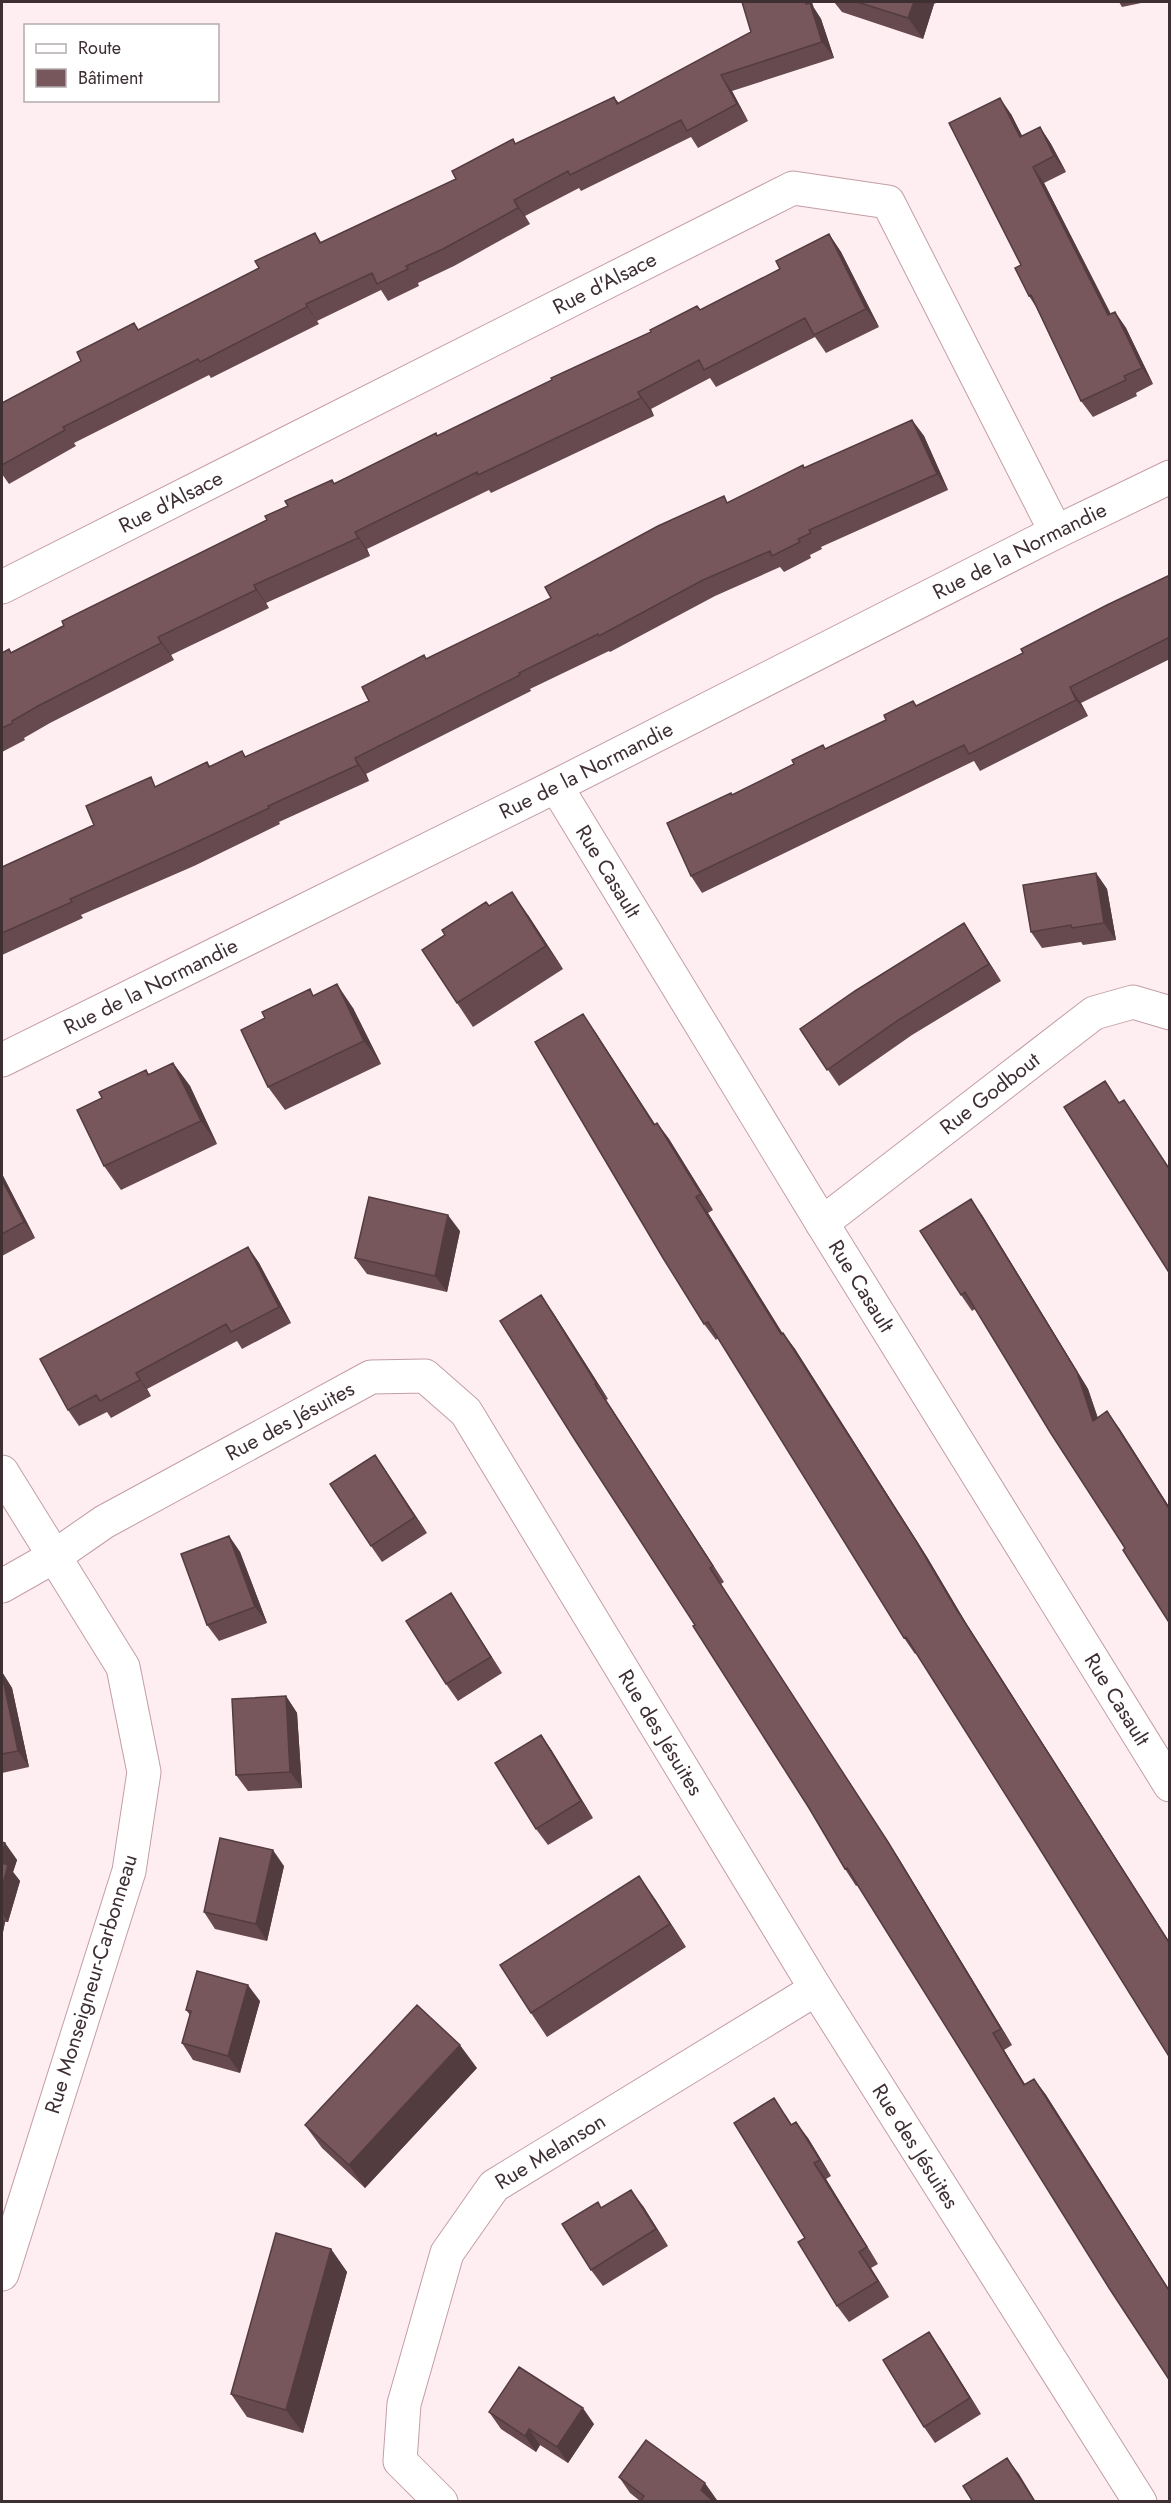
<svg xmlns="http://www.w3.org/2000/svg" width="1171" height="2503" viewBox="0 0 1171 2503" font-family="Jost,sans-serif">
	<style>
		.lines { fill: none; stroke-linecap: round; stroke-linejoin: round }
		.minor-casing { stroke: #c39ea5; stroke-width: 35 }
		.minor { stroke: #fff; stroke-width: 33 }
		.wall { fill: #664a4f }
		.shaded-wall { fill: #533c40 }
		.building { fill: #77565c; stroke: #533c40; stroke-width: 1.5 }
		.labels { text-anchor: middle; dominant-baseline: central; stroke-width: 6; stroke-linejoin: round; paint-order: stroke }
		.street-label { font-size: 21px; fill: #3e2f32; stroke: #fff }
	</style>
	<rect width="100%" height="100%" fill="#feeef1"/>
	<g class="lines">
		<defs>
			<g id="minor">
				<path id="s1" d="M 2,587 L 793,188 L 888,202 L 1056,532"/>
				<path id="s2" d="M 556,786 L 822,1223 L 1170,1785"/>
				<path id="s3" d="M 2,1060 L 556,786 L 1056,532 L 1170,477"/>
				<path id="s4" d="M 822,1223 L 1094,1013 L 1133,1002 L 1170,1013"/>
				<path d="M 2,1472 L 123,1667 L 144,1772 L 129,1871 L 2,2274"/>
				<path id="s5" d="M 2,1586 L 55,1556 L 104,1522 L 371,1377 L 425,1376 L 466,1412 L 816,1989 L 1140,2502"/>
				<path id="s6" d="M 441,2502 L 400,2461 L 404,2404 L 447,2253 L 494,2186 L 816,1989"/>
			</g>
		</defs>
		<use href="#minor" class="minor-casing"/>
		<use href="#minor" class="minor"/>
	</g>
	<path class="wall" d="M 834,2 L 938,2 L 934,4 L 923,39 L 842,12 Z
		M 1119,2 L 1146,2 L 1122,7 Z
		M 814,8 L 821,19 L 834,58 L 732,91 L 748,121 L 698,148 L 691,137 L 581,191 L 579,188 L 525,216 L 530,224 L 454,266 L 418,283 L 419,286 L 388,301 L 381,290 L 317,321 L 319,324 L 211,378 L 209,375 L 74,443 L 76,446 L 9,484 L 2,474 L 2,403 L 81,361 L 134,323 L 139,330 L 259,268 L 315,233 L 321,242 L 456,179 L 513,139 L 516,144 L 614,97 L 619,103 Z
		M 1011,114 L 1022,136 L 1040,127 L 1051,144 L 1066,172 L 1044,183 L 1111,314 L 1115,312 L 1126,328 L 1153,384 L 1136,393 L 1137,396 L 1093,417 L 1081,401 L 1036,307 L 1029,296 L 1021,265 Z
		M 829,234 L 841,252 L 879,327 L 826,353 L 815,337 L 716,387 L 710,378 L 651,409 L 654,416 L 491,493 L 489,490 L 367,549 L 370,556 L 266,603 L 269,608 L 171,655 L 174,660 L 50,723 L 24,738 L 25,740 L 2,752 L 2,653 L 9,649 L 11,652 L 267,520 L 334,483 L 437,436 L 700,310 L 780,269 Z
		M 912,420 L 924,436 L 948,490 L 821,547 L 822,549 L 810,555 L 811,558 L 784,572 L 780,567 L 715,596 L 610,652 L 609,651 L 530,689 L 531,691 L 366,774 L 369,781 L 279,822 L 280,824 L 194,866 L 81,915 L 83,918 L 2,955 L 2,867 L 94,825 L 157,786 L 207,762 L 210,766 L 242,751 L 246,757 L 369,701 L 427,659 L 551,598 L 728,502 Z
		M 1170,575 L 1170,659 L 1081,703 L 1088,716 L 980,771 L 974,761 L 702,893 L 691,876 L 732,795 L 794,764 L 823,745 L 825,749 L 917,706 L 1023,653 Z
		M 1096,873 L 1107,889 L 1116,940 L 1083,945 L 1081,942 L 1042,948 L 1031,932 Z
		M 489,906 L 528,915 L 563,969 L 473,1027 L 457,1003 Z
		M 975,940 L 1001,981 L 912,1035 L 839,1086 L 800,1029 Z
		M 314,995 L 353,1008 L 381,1064 L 285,1110 L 268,1087 Z
		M 594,1030 L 655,1125 L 657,1123 L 669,1139 L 713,1210 L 708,1213 L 782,1333 L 783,1333 L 795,1349 L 927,1557 L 966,1623 L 1170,1943 L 1170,2058 L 1038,1846 L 916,1653 L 915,1654 L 904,1638 L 718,1338 L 716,1340 L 704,1324 Z
		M 173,1063 L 190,1086 L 217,1144 L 121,1190 L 104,1166 L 102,1098 L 146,1070 L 149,1074 Z
		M 2,1174 L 35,1238 L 2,1256 Z
		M 982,1215 L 1088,1389 L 1098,1418 L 1119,1428 L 1170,1508 L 1170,1624 L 1125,1548 L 975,1309 L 972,1311 L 961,1295 Z
		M 460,1231 L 447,1292 L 367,1274 L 355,1258 Z
		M 248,1247 L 259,1263 L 291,1323 L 242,1349 L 237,1341 L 147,1389 L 151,1396 L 111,1418 L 107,1412 L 79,1426 L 68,1410 Z
		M 552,1311 L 608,1399 L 606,1400 L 724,1582 L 721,1584 L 899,1859 L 1012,2045 L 1004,2050 L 1025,2084 L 1034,2079 L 1046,2095 L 1170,2291 L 1170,2381 L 858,1885 L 856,1886 L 845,1869 L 809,1808 L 695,1625 Z
		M 386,1471 L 427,1533 L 382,1562 L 371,1546 Z
		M 229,1536 L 240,1552 L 267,1623 L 219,1641 L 207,1625 Z
		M 451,1593 L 462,1610 L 502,1673 L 458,1701 L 446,1684 Z
		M 2,1672 L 12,1688 L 29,1767 L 2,1773 Z
		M 286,1696 L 297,1713 L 302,1788 L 248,1791 L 236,1775 Z
		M 541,1735 L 552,1751 L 593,1818 L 548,1845 L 536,1829 Z
		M 2,1842 L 5,1843 L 17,1860 L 13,1872 L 20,1881 L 8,1922 L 5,1922 L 2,1937 Z
		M 284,1866 L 267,1941 L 215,1929 L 204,1912 Z
		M 655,1899 L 686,1947 L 547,2037 L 531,2013 Z
		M 260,2001 L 240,2073 L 193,2060 L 182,2043 L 190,2015 L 186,2010 Z
		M 477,2068 L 365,2188 L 322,2148 L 305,2125 Z
		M 785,2114 L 792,2125 L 808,2138 L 831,2176 L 826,2179 L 878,2264 L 871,2268 L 889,2297 L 849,2322 L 837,2306 L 805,2238 Z
		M 643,2206 L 668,2246 L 603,2286 L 591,2270 L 602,2208 Z
		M 331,2249 L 347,2272 L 303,2433 L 247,2417 L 231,2394 Z
		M 940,2348 L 981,2414 L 935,2443 L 924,2427 Z
		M 489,2412 L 594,2424 L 568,2463 L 540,2445 L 536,2452 L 501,2429 Z
		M 619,2477 L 717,2500 L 715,2502 L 640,2502 L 640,2501 L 630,2493 Z"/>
	<path class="shaded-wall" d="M 806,2 L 812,2 L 814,8 L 821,19 L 834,58 L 822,42 Z
		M 914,2 L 933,2 L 934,4 L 923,39 L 908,18 Z
		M 721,75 L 732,91 L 748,121 L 737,104 Z
		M 1000,98 L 1011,114 L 1031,153 L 1020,137 Z
		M 1040,127 L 1051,144 L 1066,172 L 1054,156 Z
		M 1033,167 L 1044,183 L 1119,331 L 1108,315 Z
		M 514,200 L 525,216 L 530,224 L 518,208 Z
		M 829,234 L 841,252 L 879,327 L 866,309 Z
		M 306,304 L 317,321 L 319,324 L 307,307 Z
		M 1115,312 L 1126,328 L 1153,384 L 1142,368 Z
		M 638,392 L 651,409 L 654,416 L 641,398 Z
		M 912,420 L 924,436 L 948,490 L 937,474 Z
		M 355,532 L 367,549 L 370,556 L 358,538 Z
		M 254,585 L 266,603 L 269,608 L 256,590 Z
		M 158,637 L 171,655 L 174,660 L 161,643 Z
		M 1070,687 L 1081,703 L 1088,716 L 1076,700 Z
		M 355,758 L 366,774 L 369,781 L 358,765 Z
		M 1096,873 L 1107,889 L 1116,940 L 1104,923 Z
		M 512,892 L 528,915 L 563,969 L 546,946 Z
		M 964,923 L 975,940 L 1001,981 L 989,964 Z
		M 337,984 L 353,1008 L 381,1064 L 364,1041 Z
		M 583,1014 L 594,1030 L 666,1141 L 654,1125 Z
		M 173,1063 L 190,1086 L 217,1144 L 201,1121 Z
		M 1124,1100 L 1170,1169 L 1170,1170 Z
		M 657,1123 L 669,1139 L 713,1210 L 701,1194 Z
		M 2,1174 L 35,1238 L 24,1222 L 2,1180 Z
		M 696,1197 L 708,1213 L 793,1350 L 781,1334 Z
		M 971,1199 L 982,1215 L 1088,1389 L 1104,1437 L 1093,1421 Z
		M 448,1215 L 460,1231 L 447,1292 L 435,1276 Z
		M 248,1247 L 259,1263 L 291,1323 L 279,1307 Z
		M 541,1295 L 552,1311 L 608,1399 L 596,1383 Z
		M 783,1333 L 795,1349 L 927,1557 L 966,1623 L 1170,1943 L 1170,1944 L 955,1607 Z
		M 136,1373 L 147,1389 L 151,1396 L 140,1380 Z
		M 595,1384 L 606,1400 L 724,1582 L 713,1566 Z
		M 1107,1411 L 1119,1428 L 1170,1508 L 1170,1510 Z
		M 375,1455 L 386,1471 L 427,1533 L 415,1517 Z
		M 229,1536 L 240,1552 L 267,1623 L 255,1607 Z
		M 710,1568 L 899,1859 L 1012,2045 L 1001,2029 Z
		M 451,1593 L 462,1610 L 502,1673 L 491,1657 Z
		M 2,1672 L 12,1688 L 29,1767 L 18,1751 Z
		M 286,1696 L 297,1713 L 302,1788 L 290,1772 Z
		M 541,1735 L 552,1751 L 593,1818 L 581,1801 Z
		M 5,1843 L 17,1860 L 13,1872 L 20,1881 L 8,1922 L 2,1914 L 2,1856 Z
		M 273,1850 L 284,1866 L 267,1941 L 256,1924 Z
		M 639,1876 L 655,1899 L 686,1947 L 670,1924 Z
		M 2,1916 L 5,1922 L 2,1937 Z
		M 248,1985 L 260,2001 L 240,2073 L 228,2056 Z
		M 993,2033 L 1004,2050 L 1035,2101 L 1024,2085 Z
		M 460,2045 L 477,2068 L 365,2188 L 349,2165 Z
		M 1034,2079 L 1046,2095 L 1170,2291 L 1170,2292 Z
		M 796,2122 L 808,2138 L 831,2176 L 820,2160 Z
		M 814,2163 L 826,2179 L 878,2264 L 867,2247 Z
		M 631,2190 L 643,2206 L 668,2246 L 656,2229 Z
		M 331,2249 L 347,2272 L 303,2433 L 286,2410 Z
		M 859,2252 L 871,2268 L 889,2297 L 878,2281 Z
		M 929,2332 L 940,2348 L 981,2414 L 970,2398 Z
		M 583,2408 L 594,2424 L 568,2463 L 557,2447 Z
		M 529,2429 L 540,2445 L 536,2452 L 525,2436 Z
		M 1007,2458 L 1019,2474 L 1036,2502 L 1035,2502 Z
		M 705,2483 L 717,2500 L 715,2502 L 709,2502 L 701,2490 Z"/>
	<path class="building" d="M 742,2 L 806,2 L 806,4 L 810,3 L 822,42 L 721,75 L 737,104 L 687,131 L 681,120 L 570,175 L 568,171 L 514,200 L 518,208 L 443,249 L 406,266 L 408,269 L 377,284 L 372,273 L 306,304 L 307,307 L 200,362 L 198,359 L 63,427 L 65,430 L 2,465 L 2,403 L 81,361 L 77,352 L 134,323 L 138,330 L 259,268 L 255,261 L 315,233 L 320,243 L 456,179 L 452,171 L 513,139 L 515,144 L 614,97 L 617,104 L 751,32 Z
		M 857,2 L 914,2 L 908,18 Z
		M 1000,98 L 1020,137 L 1040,127 L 1054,156 L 1033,167 L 1108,315 L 1115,312 L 1142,368 L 1124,376 L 1126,380 L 1081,401 L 1031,295 L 1029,296 L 1015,268 L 1021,265 L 949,123 Z
		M 829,234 L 866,309 L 814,335 L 805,318 L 704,370 L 699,360 L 638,392 L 641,398 L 478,475 L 477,472 L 355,532 L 358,538 L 254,585 L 256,590 L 158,637 L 161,643 L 38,706 L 12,721 L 13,723 L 2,728 L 2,653 L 9,649 L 11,653 L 64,626 L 62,621 L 267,520 L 265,516 L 288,506 L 285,501 L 332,480 L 334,484 L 436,433 L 437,436 L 552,380 L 551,378 L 651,332 L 650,330 L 697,306 L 700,310 L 780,269 L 776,261 Z
		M 912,420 L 937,474 L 809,530 L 811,533 L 798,539 L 800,542 L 772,556 L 770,551 L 703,580 L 599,636 L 598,634 L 519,673 L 520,675 L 355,758 L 358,765 L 268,806 L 269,808 L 182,849 L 70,899 L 72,902 L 2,933 L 2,867 L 94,825 L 86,806 L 151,777 L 155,787 L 207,762 L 209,767 L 242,751 L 245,757 L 369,701 L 362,687 L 424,655 L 426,659 L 551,598 L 545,587 L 658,526 L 724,496 L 727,503 L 803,465 L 804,468 Z
		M 1170,575 L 1170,637 L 1070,687 L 1076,700 L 969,754 L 964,745 L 691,876 L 667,823 L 731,793 L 732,795 L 794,764 L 792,760 L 823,745 L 825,749 L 886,720 L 884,715 L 913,701 L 916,706 L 1023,653 L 1021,649 L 1107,605 Z
		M 1096,873 L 1104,923 L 1072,928 L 1071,925 L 1031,932 L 1023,885 Z
		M 512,892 L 546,946 L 457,1003 L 422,950 L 445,935 L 442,930 L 486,902 L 489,906 Z
		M 964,923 L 989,964 L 900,1019 L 827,1070 L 800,1029 L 855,991 Z
		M 337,984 L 364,1041 L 268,1087 L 241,1030 L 265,1018 L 262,1012 L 310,989 L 313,996 Z
		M 583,1014 L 654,1125 L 657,1123 L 701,1194 L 696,1197 L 781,1334 L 783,1333 L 916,1541 L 955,1607 L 1170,1944 L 1170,2058 L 1038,1846 L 906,1637 L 904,1638 L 708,1322 L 704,1324 L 663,1258 L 535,1042 Z
		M 173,1063 L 201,1121 L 104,1166 L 77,1110 L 102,1098 L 99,1092 L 146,1070 L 148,1075 Z
		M 1105,1081 L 1119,1103 L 1124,1100 L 1170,1170 L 1170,1274 L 1064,1107 Z
		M 2,1180 L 24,1222 L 2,1234 Z
		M 369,1197 L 448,1215 L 435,1276 L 355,1258 Z
		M 971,1199 L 1077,1372 L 1093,1421 L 1107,1411 L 1170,1510 L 1170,1624 L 1123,1550 L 1125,1548 L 1050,1432 L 965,1292 L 961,1295 L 920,1231 Z
		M 248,1247 L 279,1307 L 231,1332 L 226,1324 L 136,1373 L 140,1380 L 100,1401 L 96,1395 L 68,1410 L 40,1359 Z
		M 541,1295 L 596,1383 L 595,1384 L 713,1566 L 710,1568 L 888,1842 L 1001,2029 L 993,2033 L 1024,2085 L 1034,2079 L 1170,2292 L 1170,2381 L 1109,2288 L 847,1868 L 845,1869 L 809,1808 L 693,1626 L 695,1625 L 575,1440 L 500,1321 Z
		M 375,1455 L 415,1517 L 371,1546 L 330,1484 Z
		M 229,1536 L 255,1607 L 207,1625 L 181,1554 Z
		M 451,1593 L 491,1657 L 446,1684 L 406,1621 Z
		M 2,1674 L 18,1751 L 2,1754 Z
		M 286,1696 L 290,1772 L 236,1775 L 232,1699 Z
		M 541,1735 L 581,1801 L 536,1829 L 495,1763 Z
		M 220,1838 L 273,1850 L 256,1924 L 204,1912 Z
		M 2,1842 L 5,1843 L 2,1856 Z
		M 2,1863 L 8,1865 L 2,1888 Z
		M 639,1876 L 670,1924 L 531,2013 L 500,1965 Z
		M 197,1971 L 248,1985 L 228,2056 L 182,2043 L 191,2011 L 186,2010 Z
		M 417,2005 L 460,2045 L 349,2165 L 305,2125 Z
		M 774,2098 L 791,2125 L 796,2122 L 820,2160 L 814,2163 L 867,2247 L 859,2252 L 878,2281 L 837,2306 L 798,2242 L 805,2238 L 734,2123 Z
		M 631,2190 L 656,2229 L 591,2270 L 562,2224 L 598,2202 L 601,2208 Z
		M 276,2233 L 331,2249 L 286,2410 L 231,2394 Z
		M 929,2332 L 970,2398 L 924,2427 L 883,2360 Z
		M 519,2367 L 583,2408 L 557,2447 L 529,2429 L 525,2436 L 489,2412 Z
		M 646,2440 L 705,2483 L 701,2490 L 714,2502 L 640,2502 L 644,2496 L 619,2477 Z
		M 1007,2458 L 1035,2502 L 973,2502 L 963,2486 Z"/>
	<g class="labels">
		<g class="street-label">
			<text stroke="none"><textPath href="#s1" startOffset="675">Rue d'Alsace</textPath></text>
			<text stroke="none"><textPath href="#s1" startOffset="189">Rue d'Alsace</textPath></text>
			<text stroke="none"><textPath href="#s3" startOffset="1138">Rue de la Normandie</textPath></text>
			<text stroke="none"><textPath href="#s3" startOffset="652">Rue de la Normandie</textPath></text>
			<text stroke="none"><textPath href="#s2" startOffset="100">Rue Casault</textPath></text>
			<text stroke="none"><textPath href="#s3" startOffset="166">Rue de la Normandie</textPath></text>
			<text stroke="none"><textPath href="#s4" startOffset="212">Rue Godbout</textPath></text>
			<text stroke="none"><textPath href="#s2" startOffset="586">Rue Casault</textPath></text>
			<text stroke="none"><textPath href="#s5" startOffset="332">Rue des Jésuites</textPath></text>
			<text stroke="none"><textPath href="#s2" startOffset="1072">Rue Casault</textPath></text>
			<text stroke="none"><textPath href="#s5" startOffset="908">Rue des Jésuites</textPath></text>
			<text transform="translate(91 1984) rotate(-73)">Rue Monseigneur-Carbonneau</text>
			<text stroke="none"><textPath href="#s5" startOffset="1394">Rue des Jésuites</textPath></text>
			<text stroke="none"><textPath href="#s6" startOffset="420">Rue Melanson</textPath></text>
		</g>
	</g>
	<rect width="1171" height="2503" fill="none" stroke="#3e2f32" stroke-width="6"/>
	<rect x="24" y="24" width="195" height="78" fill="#ffffff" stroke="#b2acad" stroke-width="1.5"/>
	<rect x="36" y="44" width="30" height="9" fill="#ffffff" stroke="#b2acad" stroke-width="1.5"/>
	<text x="78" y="54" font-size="18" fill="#3e2f32">Route</text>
	<rect x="36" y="69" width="30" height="18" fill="#77565c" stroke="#b2acad" stroke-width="1.5"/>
	<text x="78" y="84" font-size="18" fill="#3e2f32">Bâtiment</text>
</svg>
